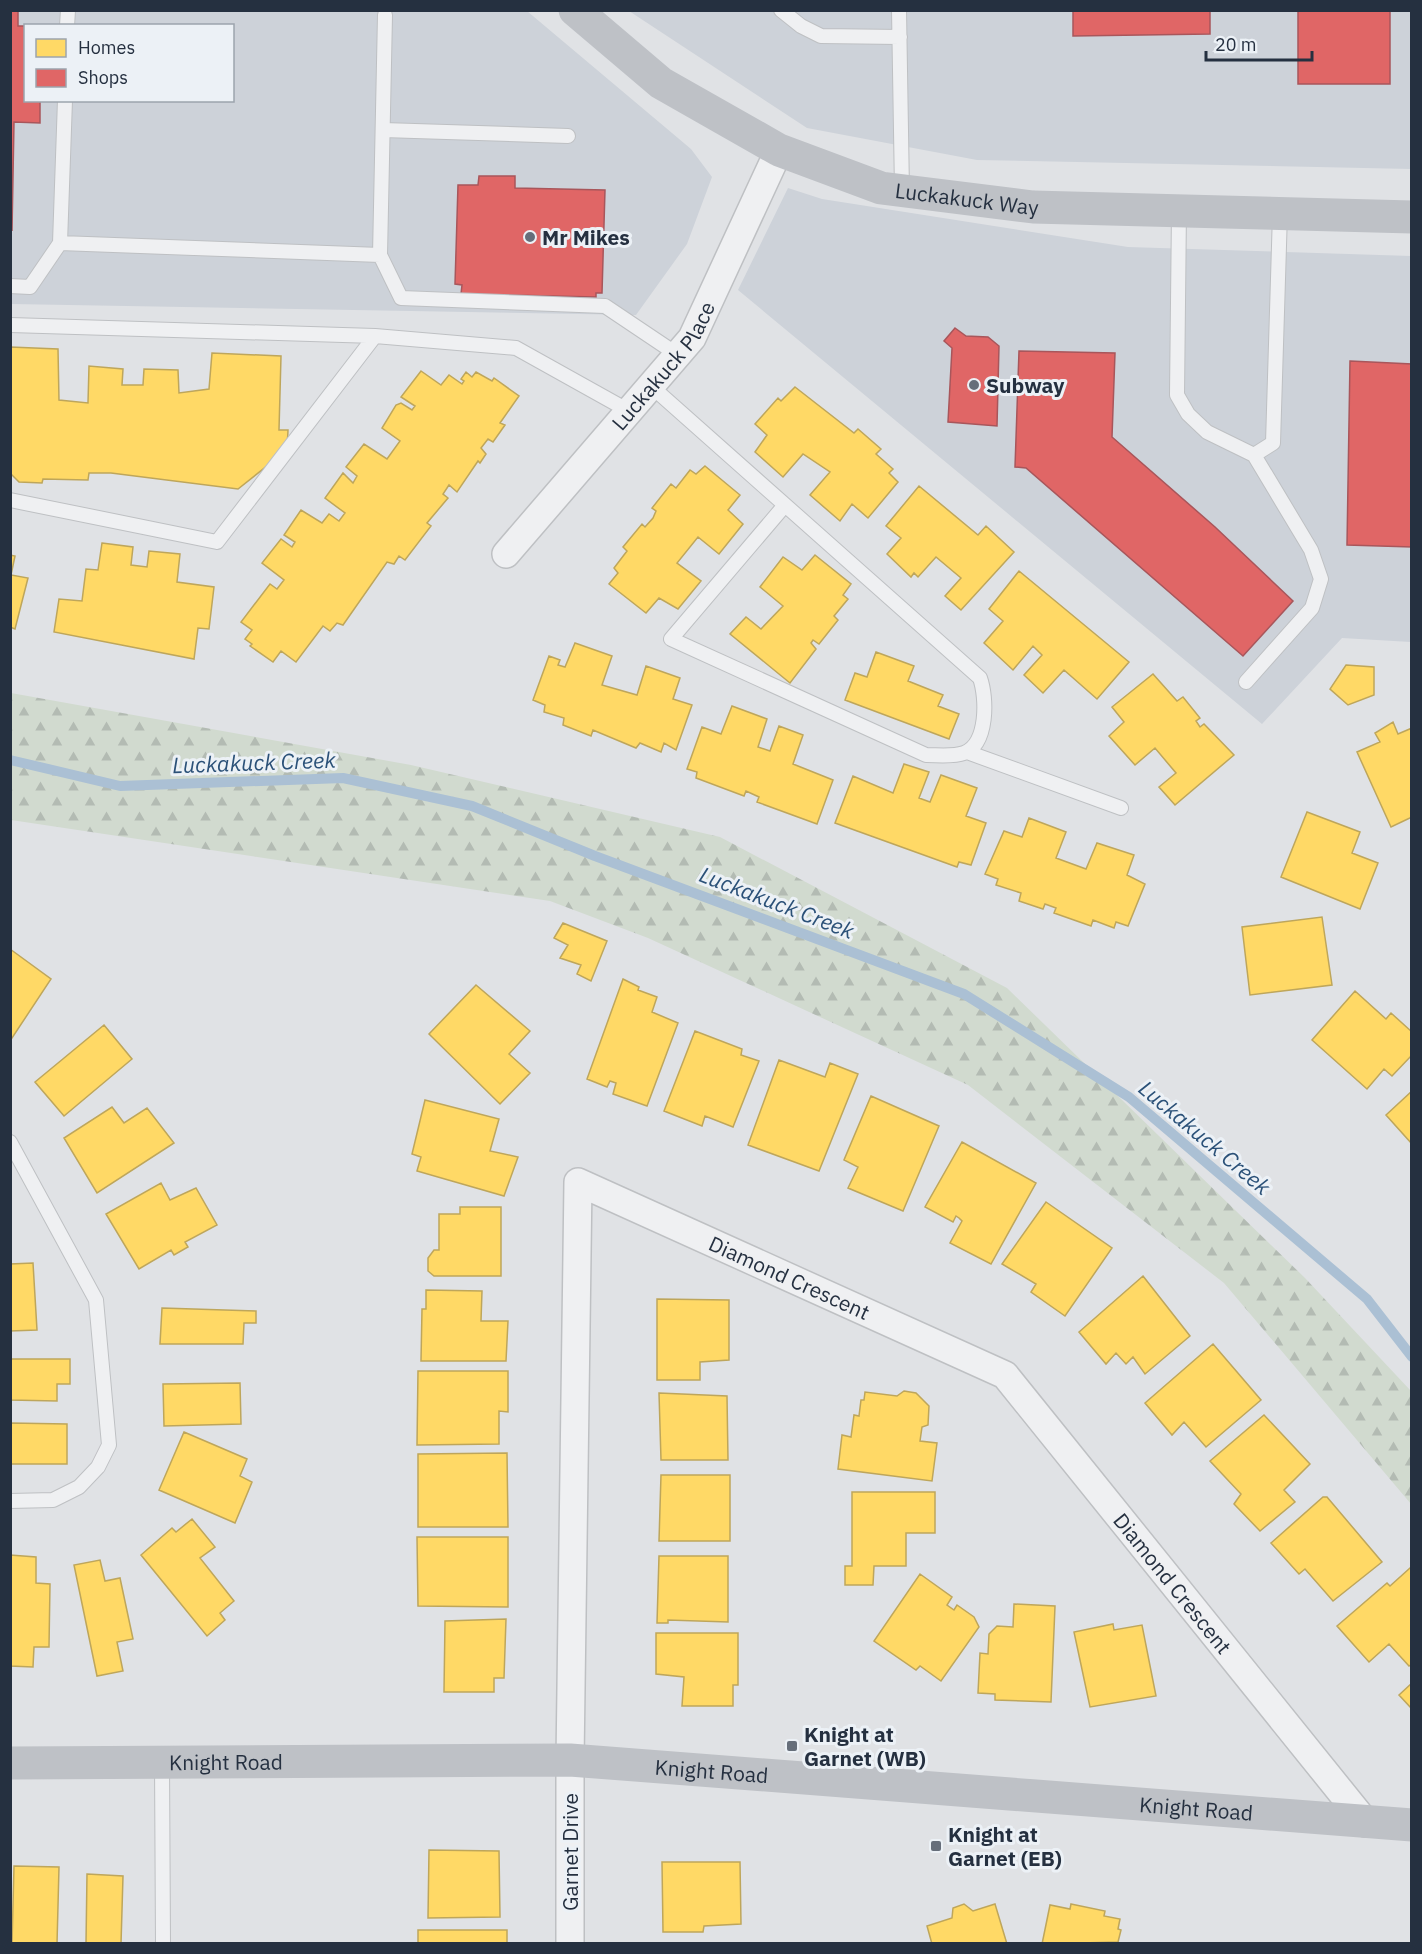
<svg xmlns="http://www.w3.org/2000/svg" width="1422" height="1954" viewBox="0 0 1422 1954" font-family="'IBM Plex Sans',sans-serif">
	<style>
		.built { fill: #cdd2d9; fill-rule: evenodd }
		.forest { fill: url(#forest-firs) }
		.homes { fill: #ffd966; stroke: #bea65b; stroke-width: 1.5 }
		.shops { fill: #e06666; stroke: #a8565b; stroke-width: 1.5 }
		.lines { fill: none; stroke-linecap: round; stroke-linejoin: round }
		.stream { stroke: #abc0d4; stroke-width: 10 }
		.lane-casing { stroke: #bec0c3; stroke-width: 16 }
		.street-casing { stroke: #bec0c3; stroke-width: 30 }
		.lane { stroke: #eff0f2; stroke-width: 14 }
		.street { stroke: #eff0f2; stroke-width: 27 }
		.secondary { stroke: #bec1c6; stroke-width: 33 }
		.poi-dot { fill: #666e7a; stroke: #ecf1f6; stroke-width: 2 }
		.labels { text-anchor: middle; dominant-baseline: central; stroke-width: 6; stroke-linejoin: round; paint-order: stroke }
		.street-label { font-size: 21px; fill: #253040; stroke: #ecf1f6 }
		.poi-label { font-size: 21px; font-weight: bold; fill: #253040; stroke: #ecf1f6; text-anchor: start }
		.water-label { font-size: 22px; font-style: italic; fill: #2b5178; stroke: #ecf1f6 }
	</style>
	<defs>
		<pattern id="forest-firs" width="22" height="20" patternUnits="userSpaceOnUse" patternTransform="scale(1.5)"><rect width="22" height="20" fill="#d1dacf"/><path d="M5 1l3.5 6h-7zM16 11l3.5 6h-7z" fill="#b3bbb3"/></pattern>
	</defs>
	<rect width="100%" height="100%" fill="#e0e2e5"/>
	<path class="built" d="M 11,11 L 527,11 L 691,149 L 712,177 L 687,244 L 636,315 L 11,304 ZM 26,26 L 232,26 L 232,100 L 26,100 Z
		M 629,11 L 1411,11 L 1411,169 L 977,160 L 807,128 Z
		M 788,188 L 822,199 L 1128,247 L 1411,256 L 1411,642 L 1342,638 L 1262,724 L 738,290 Z"/>
	<path class="forest" d="M 11,693 L 411,765 L 720,837 L 1007,988 L 1305,1278 L 1411,1391 L 1411,1504 L 1224,1283 L 968,1085 L 648,938 L 550,901 L 11,820 Z"/>
	<path class="homes" d="M 10,347 L 58,349 L 59,400 L 88,403 L 89,366 L 123,369 L 122,385 L 143,385 L 144,369 L 178,370 L 179,393 L 209,389 L 212,353 L 281,356 L 279,430 L 288,430 L 287,450 L 238,489 L 111,473 L 89,473 L 88,480 L 43,479 L 42,483 L 19,482 L 10,473 Z
		M 421,371 L 441,385 L 449,375 L 462,384 L 464,381 L 461,379 L 466,372 L 472,377 L 476,372 L 492,381 L 494,378 L 519,396 L 500,423 L 505,425 L 493,442 L 488,439 L 481,448 L 486,454 L 480,463 L 478,461 L 457,492 L 449,485 L 443,494 L 448,498 L 427,523 L 431,526 L 405,560 L 399,556 L 394,564 L 387,562 L 343,625 L 337,623 L 330,631 L 323,626 L 296,662 L 281,651 L 273,662 L 250,646 L 252,644 L 245,639 L 252,630 L 241,622 L 270,584 L 277,589 L 284,580 L 262,563 L 281,539 L 292,547 L 295,542 L 284,535 L 301,510 L 322,523 L 329,514 L 339,521 L 345,513 L 325,498 L 343,473 L 353,483 L 357,476 L 346,467 L 364,444 L 387,459 L 400,441 L 382,428 L 396,405 L 401,403 L 412,410 L 415,406 L 401,397 Z
		M 795,387 L 854,433 L 858,429 L 881,449 L 876,454 L 893,469 L 889,473 L 898,482 L 868,518 L 852,504 L 840,521 L 810,495 L 830,472 L 803,454 L 783,477 L 755,452 L 767,435 L 755,424 L 778,398 L 781,401 Z
		M 705,466 L 740,495 L 728,510 L 743,524 L 719,554 L 698,537 L 677,563 L 701,581 L 678,609 L 659,598 L 646,613 L 609,584 L 618,573 L 614,568 L 627,551 L 623,547 L 642,524 L 645,527 L 653,518 L 656,511 L 652,508 L 671,484 L 676,488 L 690,470 L 696,474 Z
		M 919,486 L 978,535 L 986,526 L 1014,552 L 961,610 L 945,596 L 961,578 L 936,557 L 918,577 L 914,573 L 911,577 L 887,554 L 901,538 L 886,526 Z
		M 102,543 L 133,547 L 131,565 L 147,567 L 149,551 L 180,554 L 177,582 L 214,587 L 209,629 L 198,628 L 194,659 L 54,632 L 59,599 L 82,601 L 86,569 L 98,570 Z
		M 10,555 L 15,556 L 11,575 L 28,578 L 15,629 L 10,627 Z
		M 815,555 L 851,584 L 843,595 L 848,599 L 834,616 L 838,620 L 819,644 L 813,640 L 811,643 L 816,649 L 790,683 L 730,634 L 746,617 L 761,629 L 783,606 L 760,587 L 783,557 L 802,570 Z
		M 1019,571 L 1129,662 L 1097,699 L 1064,670 L 1043,693 L 1024,675 L 1042,655 L 1033,646 L 1013,670 L 984,643 L 1003,621 L 989,609 Z
		M 575,643 L 612,656 L 602,685 L 637,695 L 646,666 L 680,678 L 673,699 L 692,705 L 676,750 L 664,743 L 661,752 L 640,743 L 636,748 L 593,730 L 591,736 L 563,725 L 564,718 L 544,712 L 545,705 L 533,700 L 549,656 L 560,660 L 558,665 L 565,667 Z
		M 876,652 L 914,666 L 908,681 L 943,695 L 938,706 L 959,714 L 949,739 L 845,700 L 855,673 L 867,677 Z
		M 1346,665 L 1374,667 L 1374,695 L 1348,705 L 1330,689 Z
		M 1153,674 L 1177,701 L 1183,697 L 1200,718 L 1196,721 L 1200,727 L 1204,724 L 1234,755 L 1175,805 L 1159,787 L 1176,773 L 1155,748 L 1135,765 L 1109,736 L 1124,722 L 1112,707 Z
		M 732,706 L 767,719 L 758,747 L 770,751 L 779,726 L 803,735 L 793,764 L 833,780 L 817,824 L 757,802 L 759,797 L 746,791 L 744,796 L 696,778 L 697,772 L 687,769 L 702,727 L 721,734 Z
		M 1393,722 L 1398,734 L 1412,728 L 1412,817 L 1391,827 L 1357,752 L 1380,742 L 1375,733 Z
		M 904,764 L 929,772 L 919,798 L 930,802 L 941,775 L 977,788 L 966,816 L 986,823 L 971,865 L 959,862 L 957,867 L 835,823 L 853,776 L 893,793 Z
		M 1307,812 L 1360,832 L 1352,853 L 1378,863 L 1360,909 L 1281,877 Z
		M 1029,818 L 1066,832 L 1056,858 L 1086,869 L 1097,843 L 1134,855 L 1127,875 L 1145,884 L 1128,926 L 1116,922 L 1114,928 L 1093,920 L 1091,926 L 1054,913 L 1056,908 L 1045,904 L 1043,909 L 1019,901 L 1021,893 L 996,885 L 998,879 L 985,874 L 1004,831 L 1022,837 Z
		M 1322,917 L 1332,985 L 1250,995 L 1242,927 Z
		M 563,923 L 607,941 L 591,981 L 577,974 L 581,965 L 560,958 L 568,945 L 554,938 Z
		M 10,949 L 51,979 L 10,1041 Z
		M 623,979 L 639,987 L 638,990 L 657,997 L 652,1012 L 678,1023 L 647,1106 L 613,1094 L 616,1083 L 610,1081 L 607,1087 L 587,1079 Z
		M 476,985 L 530,1031 L 509,1054 L 530,1073 L 500,1104 L 429,1034 Z
		M 1355,991 L 1386,1019 L 1391,1013 L 1412,1032 L 1412,1055 L 1392,1076 L 1384,1069 L 1367,1089 L 1312,1040 Z
		M 104,1025 L 132,1059 L 64,1116 L 35,1082 Z
		M 695,1031 L 742,1049 L 741,1055 L 759,1061 L 733,1127 L 705,1116 L 702,1126 L 664,1111 Z
		M 779,1060 L 825,1077 L 830,1063 L 858,1074 L 819,1171 L 748,1145 Z
		M 1412,1091 L 1412,1144 L 1386,1115 Z
		M 871,1096 L 939,1126 L 903,1211 L 848,1188 L 858,1167 L 844,1160 Z
		M 425,1100 L 499,1119 L 490,1151 L 518,1157 L 504,1196 L 417,1171 L 421,1157 L 412,1154 Z
		M 112,1107 L 124,1123 L 147,1108 L 174,1143 L 97,1193 L 64,1138 Z
		M 962,1142 L 1036,1183 L 991,1264 L 950,1243 L 962,1221 L 959,1218 L 956,1216 L 953,1222 L 925,1207 Z
		M 161,1183 L 170,1200 L 196,1188 L 217,1225 L 185,1242 L 188,1247 L 174,1255 L 171,1250 L 139,1269 L 106,1214 Z
		M 1046,1202 L 1112,1248 L 1065,1316 L 1031,1292 L 1036,1284 L 1002,1264 Z
		M 460,1207 L 501,1207 L 501,1276 L 434,1276 L 428,1271 L 428,1258 L 434,1250 L 439,1250 L 439,1214 L 460,1214 Z
		M 33,1263 L 37,1330 L 10,1331 L 10,1264 Z
		M 1143,1276 L 1190,1336 L 1145,1374 L 1133,1357 L 1126,1364 L 1116,1353 L 1106,1364 L 1079,1332 Z
		M 426,1290 L 482,1291 L 481,1321 L 508,1321 L 506,1361 L 421,1361 L 422,1309 L 426,1309 Z
		M 657,1299 L 729,1300 L 729,1360 L 700,1362 L 700,1380 L 657,1380 Z
		M 162,1308 L 256,1311 L 256,1323 L 244,1323 L 243,1344 L 160,1344 Z
		M 1213,1344 L 1261,1400 L 1206,1447 L 1184,1422 L 1172,1435 L 1145,1403 Z
		M 10,1359 L 70,1359 L 70,1384 L 57,1384 L 57,1401 L 10,1400 Z
		M 418,1371 L 508,1371 L 508,1412 L 499,1411 L 499,1444 L 417,1445 Z
		M 240,1383 L 241,1424 L 164,1426 L 163,1384 Z
		M 904,1391 L 916,1393 L 929,1406 L 928,1425 L 922,1427 L 920,1441 L 937,1443 L 932,1481 L 838,1469 L 842,1435 L 851,1437 L 854,1415 L 859,1416 L 861,1400 L 864,1400 L 865,1392 L 897,1396 Z
		M 659,1393 L 727,1396 L 728,1460 L 661,1460 Z
		M 1264,1415 L 1310,1464 L 1284,1490 L 1295,1502 L 1260,1531 L 1234,1504 L 1241,1494 L 1210,1461 Z
		M 10,1423 L 67,1424 L 67,1464 L 10,1464 Z
		M 184,1432 L 247,1459 L 240,1476 L 252,1482 L 235,1523 L 159,1490 Z
		M 507,1453 L 508,1527 L 418,1527 L 418,1454 Z
		M 661,1475 L 730,1475 L 730,1541 L 659,1541 Z
		M 852,1492 L 935,1492 L 935,1533 L 906,1533 L 906,1566 L 874,1566 L 873,1585 L 845,1585 L 845,1566 L 852,1566 Z
		M 1323,1497 L 1327,1497 L 1382,1562 L 1333,1601 L 1305,1569 L 1299,1574 L 1271,1543 Z
		M 192,1519 L 215,1547 L 200,1558 L 234,1601 L 220,1613 L 225,1620 L 207,1636 L 141,1555 L 172,1528 L 176,1532 Z
		M 417,1537 L 508,1537 L 508,1607 L 418,1606 Z
		M 10,1555 L 36,1557 L 36,1583 L 50,1584 L 49,1647 L 34,1647 L 33,1667 L 10,1666 Z
		M 659,1556 L 728,1556 L 728,1622 L 668,1620 L 668,1623 L 657,1623 Z
		M 100,1560 L 105,1581 L 120,1578 L 133,1639 L 117,1642 L 123,1671 L 97,1676 L 74,1565 Z
		M 1410,1568 L 1412,1570 L 1412,1664 L 1409,1666 L 1389,1644 L 1369,1662 L 1337,1626 L 1387,1583 L 1390,1586 Z
		M 920,1574 L 952,1597 L 947,1605 L 954,1610 L 957,1605 L 974,1617 L 979,1627 L 941,1681 L 920,1666 L 916,1670 L 874,1641 Z
		M 1014,1604 L 1055,1606 L 1051,1702 L 995,1700 L 995,1694 L 978,1693 L 980,1653 L 988,1654 L 989,1634 L 997,1626 L 1013,1627 Z
		M 506,1619 L 504,1678 L 494,1678 L 494,1692 L 444,1692 L 445,1621 Z
		M 1113,1624 L 1114,1630 L 1142,1625 L 1156,1696 L 1090,1707 L 1074,1632 Z
		M 656,1633 L 738,1633 L 738,1685 L 733,1685 L 733,1706 L 682,1706 L 684,1677 L 656,1674 Z
		M 1412,1683 L 1412,1709 L 1399,1695 Z
		M 429,1850 L 499,1851 L 500,1917 L 428,1918 Z
		M 662,1862 L 740,1862 L 741,1924 L 704,1926 L 703,1932 L 663,1932 Z
		M 14,1866 L 59,1867 L 57,1944 L 12,1944 Z
		M 87,1874 L 123,1876 L 121,1944 L 86,1944 Z
		M 964,1904 L 973,1911 L 995,1904 L 1007,1944 L 932,1944 L 927,1926 L 952,1918 L 953,1908 Z
		M 1071,1904 L 1105,1911 L 1104,1916 L 1120,1919 L 1118,1929 L 1121,1930 L 1118,1942 L 1042,1944 L 1050,1905 L 1070,1909 Z
		M 418,1930 L 507,1930 L 507,1944 L 418,1944 Z"/>
	<path class="shops" d="M 10,10 L 18,10 L 18,26 L 26,26 L 26,100 L 40,100 L 40,123 L 14,122 L 12,231 Z
		M 1073,10 L 1210,10 L 1210,34 L 1073,36 Z
		M 1298,10 L 1390,10 L 1390,84 L 1298,84 Z
		M 479,176 L 515,176 L 515,188 L 605,190 L 602,293 L 596,293 L 596,297 L 461,294 L 462,285 L 455,284 L 458,185 L 478,185 Z
		M 955,328 L 966,336 L 988,337 L 999,346 L 997,426 L 948,422 L 952,348 L 944,341 Z
		M 1019,351 L 1115,353 L 1112,437 L 1215,527 L 1293,601 L 1243,656 L 1026,468 L 1015,467 Z
		M 1350,361 L 1412,364 L 1412,547 L 1347,545 Z"/>
	<g class="lines">
		<path class="stream" d="M 10,760 L 120,786 L 343,778 L 472,806 L 595,856 L 964,994 L 1129,1097 L 1367,1299 L 1412,1357"/>
		<defs>
			<path id="lane" d="M 781,10 L 801,26 L 821,36 L 900,37
				M 899,10 L 902,191
				M 67,26 L 68,10
				M 65,100 L 60,243 L 380,255 L 385,15
				M 383,130 L 568,136
				M 1179,210 L 1177,395 L 1188,414 L 1207,432 L 1254,455 L 1311,550 L 1321,579 L 1312,608 L 1246,682
				M 380,255 L 401,298 L 605,306 L 678,355
				M 10,286 L 30,287 L 60,243
				M 10,325 L 375,336 L 516,348 L 629,411
				M 651,386 L 980,678 C 987,698 988,744 964,753 C 953,757 938,755 926,755 L 671,639 L 785,505
				M 1254,455 L 1273,443 L 1280,213
				M 10,500 L 217,542 L 375,336
				M 967,752 L 1121,808
				M 10,1142 L 96,1300 L 109,1445 L 98,1467 L 79,1487 L 53,1500 L 10,1501
				M 162,1762 L 163,1944"/>
			<g id="street">
				<path id="s1" d="M 506,554 L 692,338 L 779,150"/>
				<path id="s2" d="M 570,1944 L 570,1760 L 578,1182 L 1005,1375 L 1366,1823"/>
			</g>
		</defs>
		<use href="#lane" class="lane-casing"/>
		<use href="#street" class="street-casing"/>
		<use href="#lane" class="lane"/>
		<use href="#street" class="street"/>
		<g class="secondary">
			<path id="s3" d="M 575,10 L 661,83 L 779,150 L 881,188 L 1033,207 L 1412,217"/>
			<path id="s4" d="M 10,1763 L 570,1760 L 1412,1825"/>
		</g>
	</g>
	<g class="poi-dot">
		<circle cx="530" cy="237" r="6"/>
		<circle cx="974" cy="385" r="6"/>
		<rect x="786" y="1740" width="12" height="12" rx="3"/>
		<rect x="930" y="1840" width="12" height="12" rx="3"/>
	</g>
	<g class="labels">
		<g class="street-label">
			<text stroke="none"><textPath href="#s3" startOffset="444">Luckakuck Way</textPath></text>
			<text stroke="none"><textPath href="#s1" startOffset="246">Luckakuck Place</textPath></text>
			<text stroke="none"><textPath href="#s2" startOffset="994">Diamond Crescent</textPath></text>
			<text stroke="none"><textPath href="#s2" startOffset="1498">Diamond Crescent</textPath></text>
			<text stroke="none"><textPath href="#s4" startOffset="216">Knight Road</textPath></text>
			<text stroke="none"><textPath href="#s4" startOffset="702">Knight Road</textPath></text>
			<text stroke="none"><textPath href="#s4" startOffset="1188">Knight Road</textPath></text>
			<text transform="translate(570 1852) rotate(-90)">Garnet Drive</text>
		</g>
		<g class="poi-label">
			<text x="542" y="237">Mr Mikes</text>
			<text x="986" y="385">Subway</text>
			<text x="804" y="1734">Knight at<tspan x="804" dy="24">Garnet (WB)</tspan></text>
			<text x="948" y="1834">Knight at<tspan x="948" dy="24">Garnet (EB)</tspan></text>
		</g>
		<g class="water-label">
			<text transform="translate(254 762) rotate(-2)">Luckakuck Creek</text>
			<text transform="translate(777 902) rotate(21)">Luckakuck Creek</text>
			<text transform="translate(1205 1137) rotate(40)">Luckakuck Creek</text>
		</g>
	</g>
	<rect width="1422" height="1954" fill="none" stroke="#253040" stroke-width="24"/>
	<rect x="24" y="24" width="210" height="78" fill="#ecf1f6" stroke="#9ca4ad" stroke-width="1.5"/>
	<rect x="36" y="39" width="30" height="18" fill="#ffd966" stroke="#9ca4ad" stroke-width="1.5"/>
	<text x="78" y="54" font-size="18" fill="#253040">Homes</text>
	<rect x="36" y="69" width="30" height="18" fill="#e06666" stroke="#9ca4ad" stroke-width="1.5"/>
	<text x="78" y="84" font-size="18" fill="#253040">Shops</text>
	<path d="M1206 51v9h106v-9" fill="none" stroke="#253040" stroke-width="3"/>
	<text x="1215" y="51" font-size="18" fill="#253040" stroke="#ecf1f6" stroke-width="4.5" paint-order="stroke">20 m</text>
</svg>
